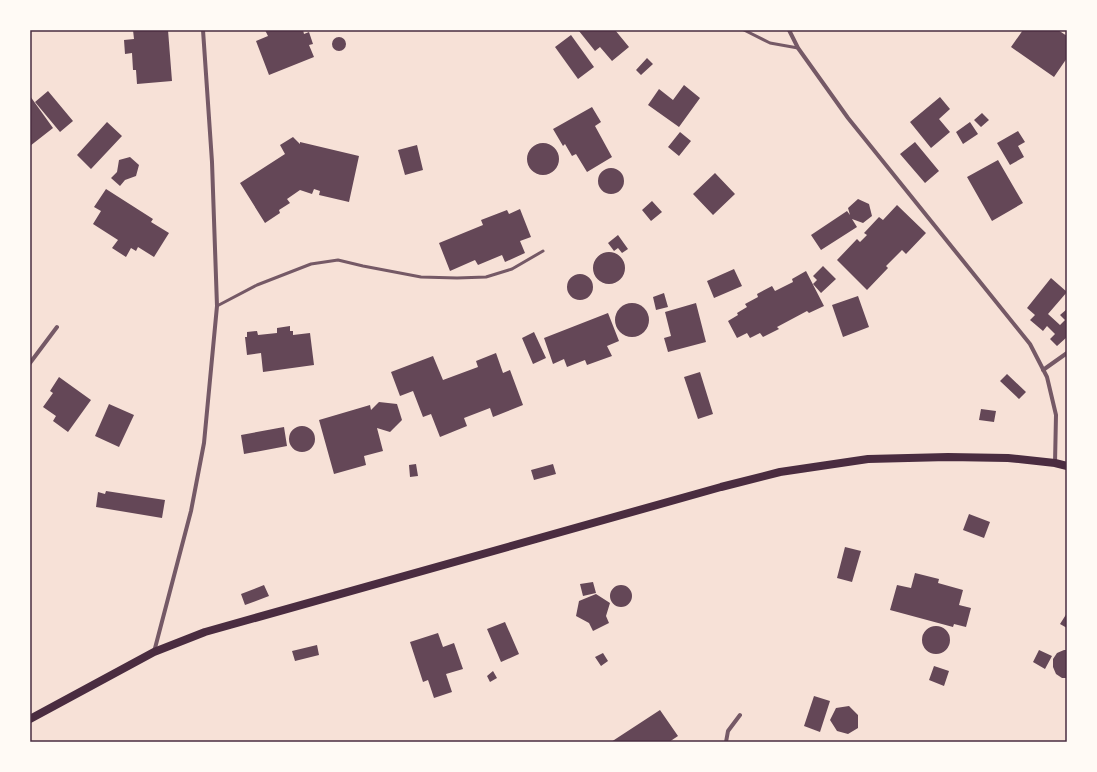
<svg xmlns="http://www.w3.org/2000/svg" width="1097" height="772" viewBox="0 0 1097 772" font-family="'Work Sans',sans-serif">
	<style>
		.building { fill: #644757 }
		.lines { fill: none; stroke-linecap: round; stroke-linejoin: round }
		.service { stroke: #755966; stroke-width: 3 }
		.minor { stroke: #755966; stroke-width: 4 }
		.secondary { stroke: #4a2c40; stroke-width: 8 }
		.neatline { fill: none; stroke: #4a2c40; stroke-width: 1.5 }
	</style>
	<rect width="100%" height="100%" fill="#f7e1d7"/>
	<path class="building" d="M 133,30 L 168,30 L 172,81 L 137,84 L 136,70 L 133,70 L 132,53 L 125,54 L 124,40 L 134,39 Z
		M 265,30 L 303,30 L 304,34 L 309,32 L 313,44 L 309,45 L 314,57 L 269,75 L 256,41 L 268,36 Z
		M 581,30 L 615,30 L 629,47 L 612,61 L 600,47 L 595,51 L 579,31 Z
		M 1023,30 L 1058,30 L 1067,36 L 1067,58 L 1054,77 L 1011,47 Z
		M 571,35 L 594,67 L 578,79 L 555,47 Z
		M332 44a7 7 0 1 1 14 0a7 7 0 1 1-14 0Z
		M 647,58 L 653,64 L 641,75 L 636,70 Z
		M 684,85 L 700,98 L 679,127 L 648,105 L 659,89 L 673,100 Z
		M 48,91 L 73,121 L 60,132 L 35,102 Z
		M 30,96 L 53,128 L 30,146 Z
		M 940,97 L 950,109 L 939,119 L 950,132 L 931,148 L 910,122 Z
		M 592,107 L 601,122 L 595,126 L 612,157 L 587,172 L 576,154 L 572,156 L 565,144 L 563,146 L 553,129 Z
		M 982,113 L 989,120 L 981,127 L 974,120 Z
		M 107,122 L 122,136 L 91,169 L 77,155 Z
		M 970,122 L 978,134 L 963,144 L 956,132 Z
		M 1018,131 L 1025,142 L 1018,146 L 1024,157 L 1010,165 L 997,143 Z
		M 680,132 L 691,141 L 679,156 L 668,147 Z
		M 293,137 L 300,144 L 300,142 L 359,156 L 349,202 L 319,195 L 320,191 L 314,189 L 312,194 L 300,190 L 287,199 L 290,203 L 279,210 L 280,213 L 265,223 L 240,183 L 285,154 L 280,145 Z
		M 915,142 L 939,171 L 925,183 L 900,154 Z
		M527 159a16 16 0 1 1 32 0a16 16 0 1 1-32 0Z
		M 417,145 L 423,170 L 405,175 L 398,150 Z
		M 130,157 L 139,165 L 136,176 L 125,180 L 120,186 L 111,178 L 117,172 L 119,160 Z
		M 998,160 L 1023,203 L 992,221 L 967,177 Z
		M598 181a13 13 0 1 1 26 0a13 13 0 1 1-26 0Z
		M 715,173 L 735,194 L 713,215 L 693,194 Z
		M 106,189 L 153,219 L 151,222 L 169,233 L 154,257 L 138,247 L 136,251 L 131,248 L 126,257 L 112,248 L 118,240 L 93,224 L 101,211 L 94,207 Z
		M 858,199 L 869,204 L 872,216 L 863,223 L 852,219 L 857,227 L 821,250 L 811,235 L 847,211 L 850,215 L 848,208 Z
		M 652,201 L 662,212 L 651,221 L 642,210 Z
		M 897,205 L 926,233 L 906,254 L 902,250 L 886,266 L 888,268 L 867,290 L 837,260 L 857,239 L 860,242 L 867,235 L 864,233 L 879,217 L 883,220 Z
		M 520,209 L 531,237 L 520,241 L 525,253 L 505,262 L 502,255 L 478,265 L 475,260 L 450,271 L 439,243 L 483,225 L 481,220 L 507,210 L 509,214 Z
		M 618,235 L 628,249 L 622,253 L 618,248 L 614,251 L 608,243 Z
		M593 268a16 16 0 1 1 32 0a16 16 0 1 1-32 0Z
		M 823,266 L 836,279 L 821,293 L 813,284 L 817,280 L 813,276 Z
		M 734,269 L 742,286 L 714,298 L 707,281 Z
		M 806,271 L 824,306 L 809,313 L 807,311 L 777,327 L 779,329 L 763,337 L 760,333 L 750,338 L 747,333 L 737,338 L 728,321 L 738,315 L 737,313 L 747,307 L 745,304 L 758,297 L 757,294 L 772,286 L 775,291 L 793,282 L 792,279 Z
		M567 287a13 13 0 1 1 26 0a13 13 0 1 1-26 0Z
		M 1051,278 L 1067,292 L 1048,314 L 1060,325 L 1065,320 L 1060,315 L 1067,309 L 1067,337 L 1057,346 L 1050,339 L 1055,334 L 1047,326 L 1043,331 L 1030,320 L 1035,315 L 1027,308 Z
		M 664,293 L 668,307 L 656,310 L 653,297 Z
		M 858,296 L 869,327 L 843,337 L 832,305 Z
		M 696,303 L 706,342 L 668,352 L 664,338 L 671,336 L 665,312 Z
		M615 320a17 17 0 1 1 34 0a17 17 0 1 1-34 0Z
		M 608,313 L 619,341 L 607,346 L 612,356 L 587,365 L 585,360 L 567,367 L 564,359 L 553,364 L 544,338 Z
		M 290,326 L 290,331 L 293,331 L 293,335 L 310,333 L 314,365 L 263,372 L 261,353 L 247,355 L 245,337 L 247,337 L 247,332 L 257,331 L 258,335 L 277,333 L 277,328 Z
		M 534,332 L 546,358 L 533,364 L 522,338 Z
		M 496,353 L 503,373 L 510,370 L 523,405 L 493,417 L 490,408 L 464,418 L 467,426 L 440,437 L 431,414 L 423,417 L 413,391 L 400,396 L 391,372 L 433,356 L 443,380 L 478,367 L 476,361 Z
		M 700,372 L 713,414 L 698,419 L 684,377 Z
		M 1007,374 L 1026,392 L 1019,399 L 1000,381 Z
		M 59,377 L 91,400 L 68,432 L 53,421 L 56,416 L 43,407 L 53,393 L 50,391 Z
		M 379,402 L 397,404 L 402,420 L 390,432 L 377,428 L 383,451 L 364,456 L 366,465 L 334,474 L 319,420 L 370,405 L 371,410 Z
		M 109,404 L 134,415 L 119,447 L 95,436 Z
		M 981,409 L 996,411 L 994,422 L 979,420 Z
		M289 439a13 13 0 1 1 26 0a13 13 0 1 1-26 0Z
		M 284,427 L 287,446 L 244,454 L 241,435 Z
		M 416,464 L 418,476 L 410,477 L 409,465 Z
		M 553,464 L 556,474 L 534,480 L 531,470 Z
		M 106,491 L 165,500 L 162,518 L 96,507 L 98,492 L 105,494 Z
		M 969,514 L 990,522 L 984,538 L 963,530 Z
		M 845,547 L 861,551 L 852,582 L 837,578 Z
		M 915,573 L 939,579 L 938,583 L 963,590 L 959,605 L 971,608 L 966,627 L 954,624 L 953,627 L 890,610 L 897,585 L 911,588 Z
		M 593,582 L 596,593 L 583,596 L 580,584 Z
		M610 596a11 11 0 1 1 22 0a11 11 0 1 1-22 0Z
		M 264,585 L 269,596 L 245,605 L 241,594 Z
		M 596,594 L 610,603 L 606,616 L 609,623 L 593,631 L 589,623 L 576,616 L 579,601 Z
		M 1067,613 L 1067,628 L 1060,624 Z
		M 505,622 L 519,654 L 501,662 L 487,629 Z
		M922 640a14 14 0 1 1 28 0a14 14 0 1 1-28 0Z
		M 438,633 L 443,647 L 454,643 L 463,669 L 446,674 L 452,692 L 434,698 L 428,680 L 423,682 L 410,642 Z
		M 317,645 L 319,655 L 295,661 L 292,651 Z
		M 1039,650 L 1052,656 L 1045,669 L 1033,662 Z
		M 1064,650 L 1067,650 L 1067,678 L 1062,678 L 1056,674 L 1053,667 L 1053,659 L 1057,653 Z
		M 603,653 L 608,661 L 601,666 L 595,657 Z
		M 934,666 L 949,671 L 944,686 L 929,680 Z
		M 493,671 L 497,678 L 490,682 L 487,676 Z
		M 814,696 L 830,701 L 820,732 L 804,726 Z
		M 849,706 L 858,715 L 858,728 L 848,734 L 837,731 L 830,720 L 836,708 Z
		M 660,710 L 678,736 L 669,742 L 611,742 Z"/>
	<g class="lines">
		<path class="service" d="M 744,30 L 770,43 L 798,48
			M 217,306 L 257,285 L 311,264 L 338,260 L 363,266 L 421,277 L 457,278 L 486,277 L 512,269 L 543,251"/>
		<path class="minor" d="M 789,30 L 798,48 L 848,118 L 1030,344 L 1047,377 L 1056,415 L 1055,463
			M 30,363 L 57,327
			M 1043,370 L 1067,353
			M 154,652 L 191,511 L 204,443 L 217,306 L 212,162 L 203,30
			M 726,742 L 728,731 L 740,715"/>
		<path class="secondary" d="M 30,719 L 154,652 L 205,632 L 721,487 L 780,472 L 868,459 L 948,457 L 1008,458 L 1055,463 L 1067,466"/>
	</g>
	<rect width="1097" height="772" fill="none" stroke="#fffaf5" stroke-width="62"/>
	<rect x="31" y="31" width="1035" height="710" class="neatline"/>
</svg>
